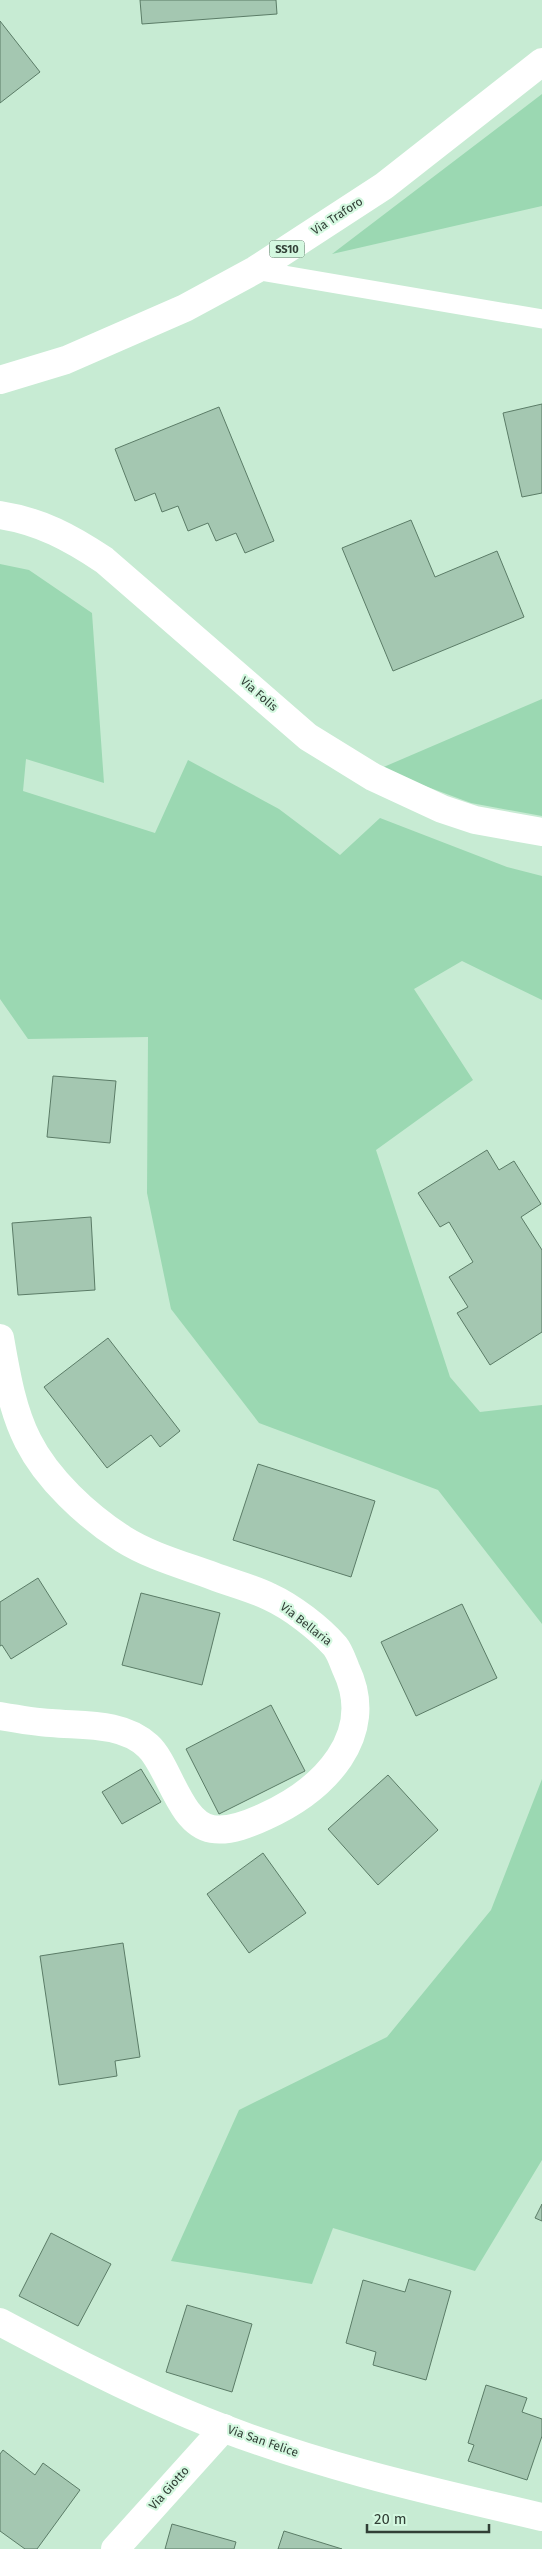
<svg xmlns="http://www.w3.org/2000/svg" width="542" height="2549" viewBox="0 0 542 2549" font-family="'Fira Sans',sans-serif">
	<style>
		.green { fill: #9bd8b2 }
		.building { fill: #a4c7b1; stroke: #5b7c67 }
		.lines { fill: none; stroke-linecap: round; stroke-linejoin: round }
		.service { stroke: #fff; stroke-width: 19 }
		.minor { stroke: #fff; stroke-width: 28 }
		.tertiary { stroke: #fff; stroke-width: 28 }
		.primary { stroke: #fff; stroke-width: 28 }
		.labels { text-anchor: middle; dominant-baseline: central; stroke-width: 4.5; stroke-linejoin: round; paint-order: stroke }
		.shield { fill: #d4f8e0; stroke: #627669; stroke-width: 1 }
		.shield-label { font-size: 11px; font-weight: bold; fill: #313f36 }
		.street-label { font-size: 12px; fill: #313f36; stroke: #d4f8e0 }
	</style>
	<rect width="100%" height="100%" fill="#c7ebd3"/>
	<path class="green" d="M 542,94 L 542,206 L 332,254 Z
		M 0,564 L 29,570 L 92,613 L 104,783 L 26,759 L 23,791 L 155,833 L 188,760 L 279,809 L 340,855 L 380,818 L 507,867 L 542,876 L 542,1000 L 462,961 L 414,989 L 473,1080 L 376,1150 L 450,1377 L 480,1412 L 542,1405 L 542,1624 L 438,1490 L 259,1423 L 171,1309 L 147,1193 L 148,1037 L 28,1039 L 0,999 Z
		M 542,699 L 542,816 L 471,803 L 379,769 Z
		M 542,1779 L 542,2160 L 475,2271 L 333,2228 L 312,2284 L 171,2261 L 239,2110 L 387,2037 L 491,1910 Z"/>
	<path class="building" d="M 140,0 L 276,0 L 277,14 L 142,24 Z
		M 0,21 L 40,72 L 0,103 Z
		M 542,404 L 542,493 L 522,497 L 503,413 Z
		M 219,407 L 274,541 L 245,553 L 236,533 L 216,541 L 208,523 L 188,531 L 178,506 L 162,512 L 155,493 L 135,501 L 115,449 Z
		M 411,520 L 435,577 L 497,551 L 524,617 L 393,671 L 342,548 Z
		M 53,1076 L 116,1081 L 110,1143 L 47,1137 Z
		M 487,1150 L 499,1170 L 514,1161 L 541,1204 L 521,1217 L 542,1250 L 542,1332 L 490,1365 L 457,1313 L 468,1307 L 449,1277 L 473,1262 L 449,1222 L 440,1227 L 418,1193 Z
		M 91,1217 L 95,1290 L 18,1295 L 12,1223 Z
		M 108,1338 L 180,1431 L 160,1447 L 151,1435 L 107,1468 L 44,1387 Z
		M 258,1464 L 375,1501 L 351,1577 L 233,1540 Z
		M 38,1578 L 67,1624 L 11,1659 L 2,1645 L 0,1646 L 0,1602 Z
		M 141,1593 L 220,1613 L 202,1685 L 122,1665 Z
		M 462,1604 L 497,1678 L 416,1716 L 381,1642 Z
		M 271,1705 L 305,1771 L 219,1814 L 186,1749 Z
		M 141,1769 L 161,1802 L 122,1824 L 102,1792 Z
		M 388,1775 L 438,1830 L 378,1885 L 328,1829 Z
		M 263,1853 L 306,1913 L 249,1953 L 207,1894 Z
		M 123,1943 L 140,2057 L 115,2061 L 117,2076 L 59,2085 L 40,1956 Z
		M 542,2204 L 542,2221 L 535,2218 Z
		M 51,2233 L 111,2264 L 78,2326 L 19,2296 Z
		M 409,2279 L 451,2291 L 426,2380 L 373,2365 L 376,2352 L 346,2343 L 363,2280 L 405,2292 Z
		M 187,2305 L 252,2324 L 232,2392 L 166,2372 Z
		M 486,2385 L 527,2398 L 522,2412 L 542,2419 L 542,2436 L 527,2480 L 468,2461 L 474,2445 L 468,2443 Z
		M 3,2450 L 35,2475 L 43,2463 L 80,2490 L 37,2549 L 25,2549 L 0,2531 L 0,2454 Z
		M 172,2524 L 236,2542 L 234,2549 L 165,2549 Z
		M 284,2531 L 342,2549 L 278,2549 Z"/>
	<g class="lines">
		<path class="service" d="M 255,270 L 542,319"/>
		<path class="minor" d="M 0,1338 C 6,1372 12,1410 28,1441 C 47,1479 87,1516 123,1539 C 150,1556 183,1565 213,1576 C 231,1583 252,1588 270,1597 C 292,1607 319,1628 335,1646 C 340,1652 343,1662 346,1669 C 378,1736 323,1790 266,1816 C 251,1823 230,1832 212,1829 C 179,1823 169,1765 148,1746 C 122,1722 83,1726 51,1723 C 34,1722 17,1719 0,1716
			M 115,2549 L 224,2428"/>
		<path class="tertiary" d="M 0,515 C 40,521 71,538 104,560 L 308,737 L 373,777 L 442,809 L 475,820 L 542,832
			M 0,2322 C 62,2355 125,2388 190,2415 C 302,2462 424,2490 542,2517"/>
		<path class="primary" d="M 0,380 L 66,360 L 185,308 L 255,270 L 384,186 L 542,62"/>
	</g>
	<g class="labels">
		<rect class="shield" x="269.5" y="240.5" width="35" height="17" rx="4"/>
		<g class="shield-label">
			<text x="287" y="249">SS10</text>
		</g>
		<g class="street-label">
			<text transform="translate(337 216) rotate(-33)">Via Traforo</text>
			<text transform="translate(259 694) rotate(41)">Via Folis</text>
			<text transform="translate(306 1624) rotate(38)">Via Bellaria</text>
			<text transform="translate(263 2441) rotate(19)">Via San Felice</text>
			<text transform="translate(169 2488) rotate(-48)">Via Giotto</text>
		</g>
	</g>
	<path d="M367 2524v8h122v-8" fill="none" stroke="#313f36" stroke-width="2.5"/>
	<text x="374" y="2524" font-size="15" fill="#313f36" stroke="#d4f8e0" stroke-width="4" paint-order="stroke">20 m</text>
</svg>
